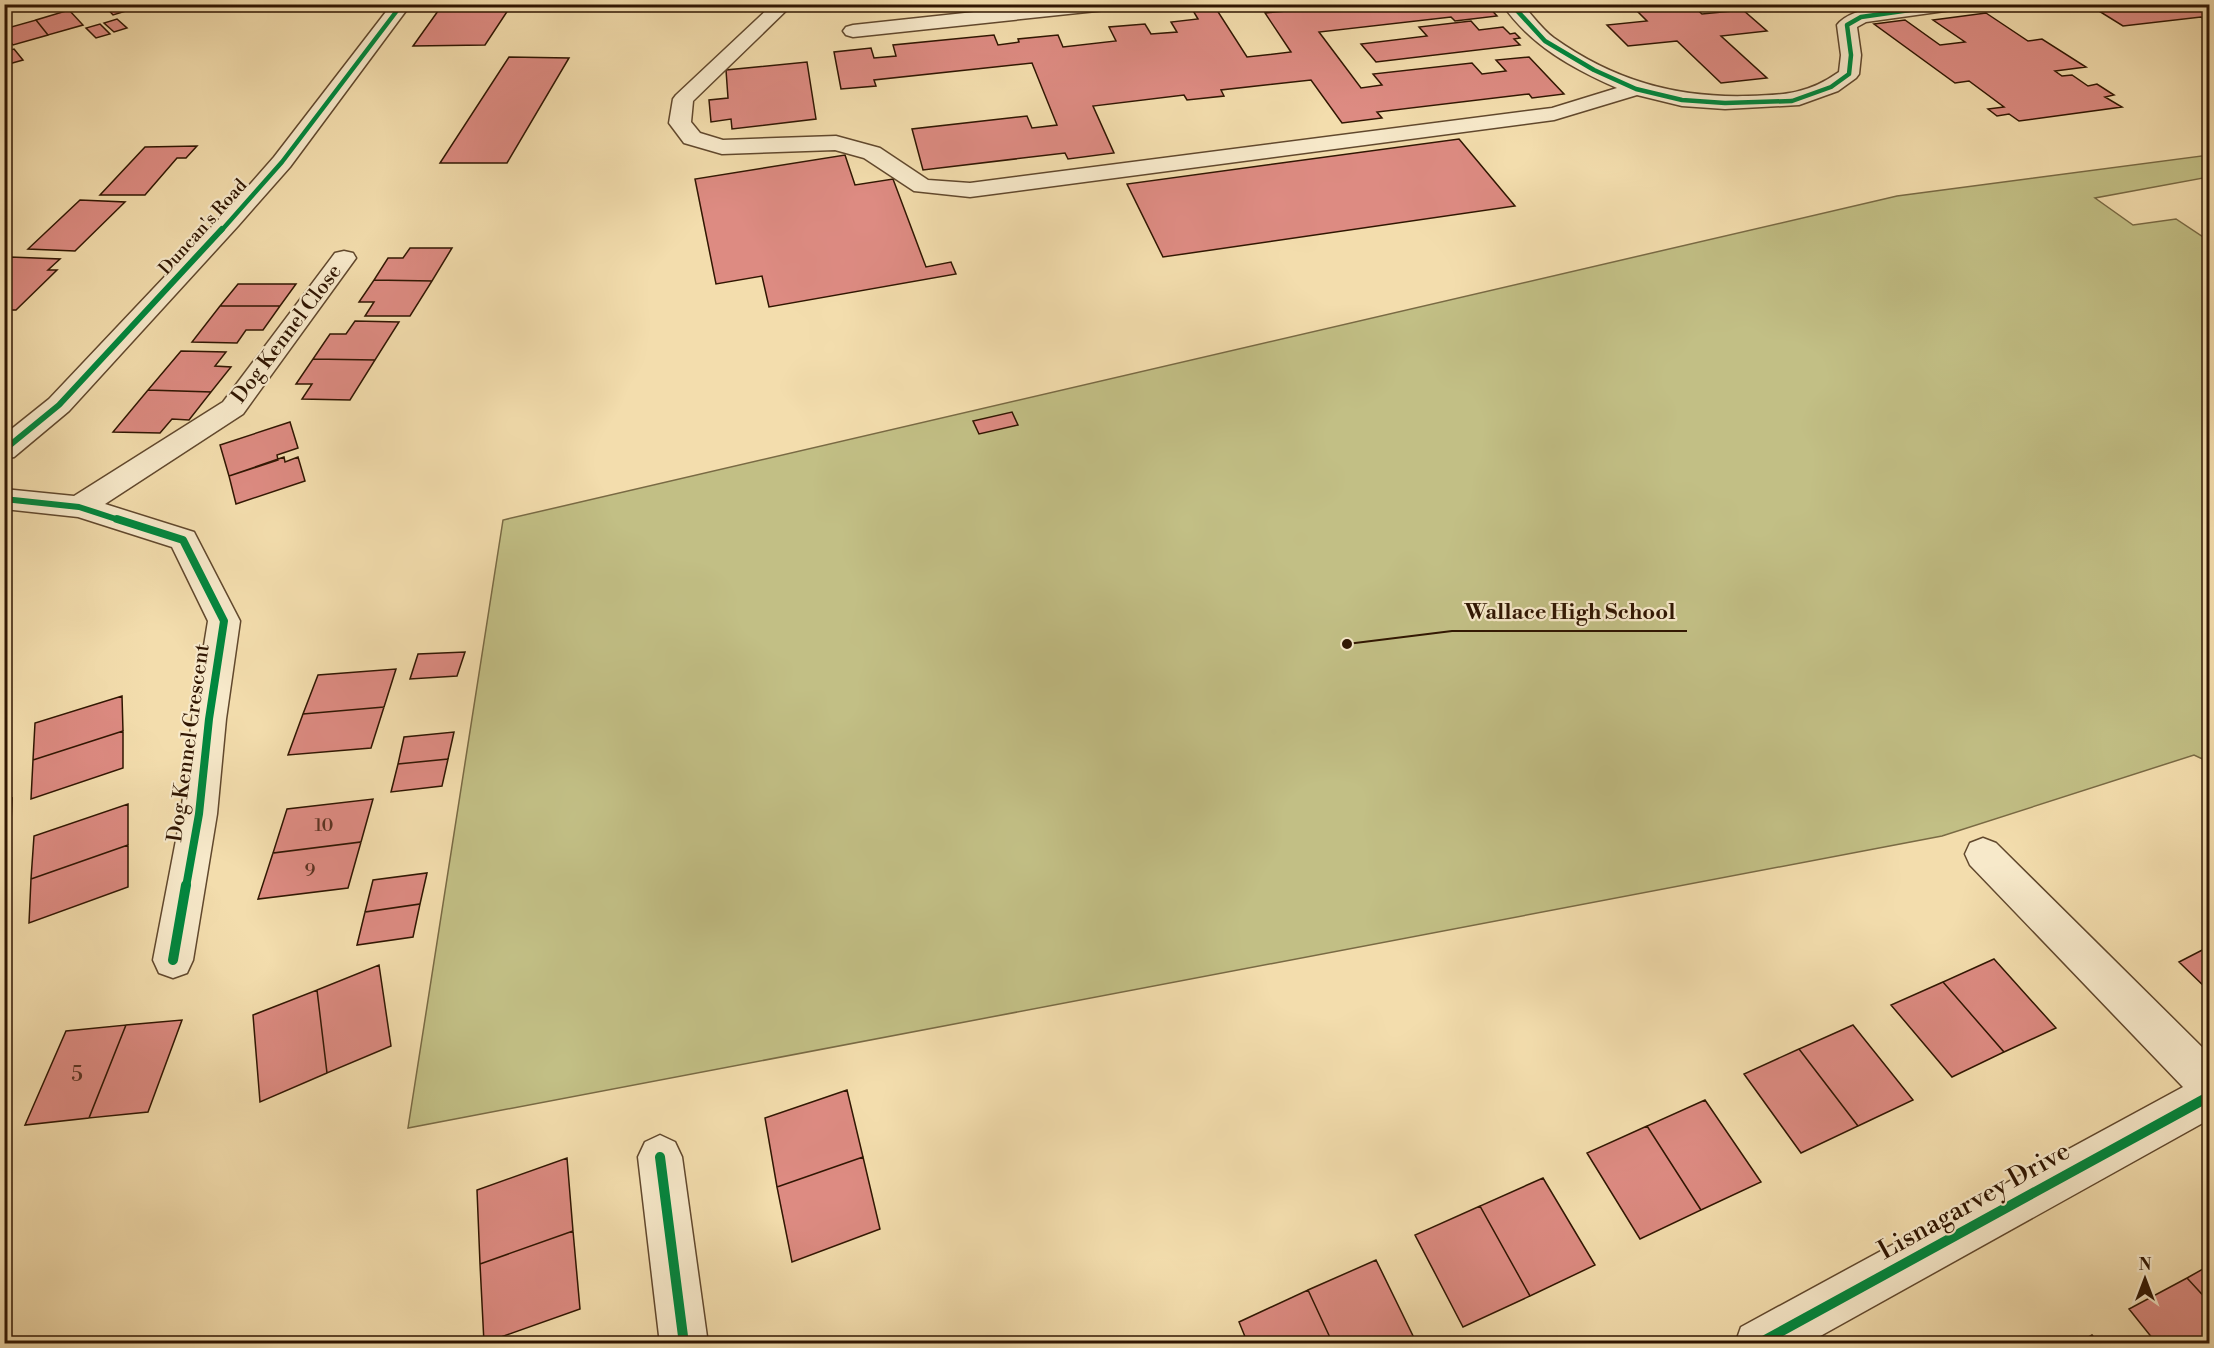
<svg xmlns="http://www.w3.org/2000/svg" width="2214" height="1348" viewBox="0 0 2214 1348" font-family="'Libre Bodoni',serif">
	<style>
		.green { fill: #c2bf85; stroke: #796a44; stroke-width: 1.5 }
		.building { fill: #dd8b82; stroke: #301602; stroke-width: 1.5 }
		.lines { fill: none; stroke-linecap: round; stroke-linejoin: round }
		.minor-casing { stroke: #61482d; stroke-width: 3 }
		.minor { fill: #f7e9ca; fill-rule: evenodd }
		.cycleway-far3-casing { stroke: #f7e9ca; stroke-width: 7 }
		.cycleway-far2-casing { stroke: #f7e9ca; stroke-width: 9 }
		.cycleway-far1-casing { stroke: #f7e9ca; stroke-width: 11 }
		.cycleway-casing { stroke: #f7e9ca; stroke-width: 14 }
		.cycleway-far3 { stroke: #00873e; stroke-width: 4.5 }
		.cycleway-far2 { stroke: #00873e; stroke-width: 6 }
		.cycleway-far1 { stroke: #00873e; stroke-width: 8 }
		.cycleway { stroke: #00873e; stroke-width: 10 }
		.labels { text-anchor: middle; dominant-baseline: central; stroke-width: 4.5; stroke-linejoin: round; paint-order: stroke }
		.far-street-label { font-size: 18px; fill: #301602; stroke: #f7e9ca }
		.number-label { font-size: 18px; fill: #5b3322 }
		.street-label { font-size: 21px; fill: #301602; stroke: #f7e9ca }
		.near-number-label { font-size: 21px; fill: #5b3322 }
		.near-street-label { font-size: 26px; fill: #301602; stroke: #f7e9ca }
		.leader { fill: none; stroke: #301602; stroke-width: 2 }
		.callout-dot { fill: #301602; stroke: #f7e9ca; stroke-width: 2 }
		.callout-label { font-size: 22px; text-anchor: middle; font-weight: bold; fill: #301602; stroke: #f7e9ca; stroke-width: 4.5; stroke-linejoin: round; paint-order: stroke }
	</style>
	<rect width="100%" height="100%" fill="#f3ddad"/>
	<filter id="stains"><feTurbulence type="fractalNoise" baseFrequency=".00333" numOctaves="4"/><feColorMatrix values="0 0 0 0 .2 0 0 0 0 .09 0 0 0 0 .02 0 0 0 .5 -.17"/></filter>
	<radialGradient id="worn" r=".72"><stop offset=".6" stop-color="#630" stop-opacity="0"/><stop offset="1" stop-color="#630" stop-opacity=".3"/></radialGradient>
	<path class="green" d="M 2209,155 L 2209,177 L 2095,198 L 2133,225 L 2176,219 L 2209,241 L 2209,762 L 2194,755 L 1942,836 L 408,1128 L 503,520 L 1897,196 Z"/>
	<path class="building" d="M 103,4 L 145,4 L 146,5 L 113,15 Z
		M 443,4 L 512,4 L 485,45 L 413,46 Z
		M 1316,4 L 1486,4 L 1497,16 L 1455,21 L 1451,17 L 1319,32 L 1361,88 L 1382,85 L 1373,74 L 1472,63 L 1482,74 L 1506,71 L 1496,60 L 1529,57 L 1564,94 L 1532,98 L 1529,94 L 1377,112 L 1382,118 L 1342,123 L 1311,80 L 1221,90 L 1224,96 L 1187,100 L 1184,95 L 1093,106 L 1114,153 L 1068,159 L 1065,153 L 923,170 L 912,129 L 1027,116 L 1032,128 L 1057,125 L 1032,63 L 874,80 L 876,86 L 841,89 L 834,52 L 871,48 L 874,58 L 896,56 L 893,45 L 994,35 L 998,45 L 1019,42 L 1018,39 L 1058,35 L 1063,47 L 1116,41 L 1109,27 L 1145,24 L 1151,34 L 1177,32 L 1171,22 L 1198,19 L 1192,9 L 1215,7 L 1247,57 L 1291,52 L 1265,13 L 1318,8 Z
		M 1630,4 L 1698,4 L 1702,8 L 1695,8 L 1702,14 L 1743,10 L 1767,31 L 1721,36 L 1767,78 L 1721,83 L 1677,41 L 1628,46 L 1607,25 L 1647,21 Z
		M 1751,4 L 1794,4 L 1756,8 Z
		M 2129,4 L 2210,4 L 2210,22 L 2201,17 L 2123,26 L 2094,8 Z
		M 69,10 L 83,25 L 48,35 L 36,20 Z
		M 1986,13 L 2028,41 L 2042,39 L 2086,67 L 2055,71 L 2062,76 L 2072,75 L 2088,86 L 2097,84 L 2114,95 L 2105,97 L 2122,107 L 2019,121 L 2009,114 L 1997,116 L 1988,109 L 2004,107 L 1969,81 L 1955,83 L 1874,24 L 1905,20 L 1940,45 L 1965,42 L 1933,20 Z
		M 117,19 L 127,28 L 114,32 L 104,23 Z
		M 36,20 L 48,35 L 13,45 L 4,34 L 4,29 Z
		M 1471,21 L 1479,30 L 1503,27 L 1510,34 L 1515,33 L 1520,38 L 1514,39 L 1520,45 L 1376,62 L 1361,44 L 1427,36 L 1419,27 Z
		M 100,24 L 110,34 L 96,38 L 86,28 Z
		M 14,49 L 23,60 L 9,64 L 4,60 L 4,52 Z
		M 509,57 L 569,58 L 507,163 L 440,163 Z
		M 807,62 L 816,119 L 732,129 L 731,119 L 711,122 L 709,100 L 728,98 L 726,70 Z
		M 1459,139 L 1515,206 L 1163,257 L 1127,184 Z
		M 197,146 L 186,158 L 177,158 L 145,195 L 100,195 L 145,147 Z
		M 845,155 L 855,185 L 893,179 L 926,267 L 951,262 L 956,274 L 769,307 L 762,276 L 716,284 L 695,179 Z
		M 80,200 L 125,202 L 75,251 L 28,249 Z
		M 410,248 L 452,248 L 432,281 L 374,280 L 388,258 L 403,258 Z
		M 10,257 L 60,259 L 48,270 L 57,270 L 16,310 L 4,310 L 4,262 Z
		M 374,280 L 432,281 L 410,316 L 365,316 L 374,302 L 359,302 Z
		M 238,284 L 296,284 L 280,306 L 220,306 Z
		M 220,306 L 280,306 L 263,330 L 246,330 L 237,343 L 192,342 Z
		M 355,321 L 399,322 L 375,360 L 313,359 L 330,334 L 346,334 Z
		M 181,351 L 226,352 L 215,366 L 231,367 L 211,392 L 148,390 Z
		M 313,359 L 375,360 L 350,400 L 302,399 L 312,384 L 296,384 Z
		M 148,390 L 211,392 L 189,420 L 172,419 L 160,433 L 113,432 Z
		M 1012,412 L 1018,425 L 979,434 L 973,421 Z
		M 290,422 L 298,448 L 277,455 L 278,460 L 229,476 L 220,445 Z
		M 284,457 L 285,462 L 298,457 L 305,481 L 236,504 L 229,476 Z
		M 465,652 L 457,676 L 410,679 L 418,654 Z
		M 396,669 L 384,707 L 303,714 L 318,675 Z
		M 122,696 L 123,731 L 33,760 L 35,723 Z
		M 384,707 L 371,748 L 288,755 L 303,714 Z
		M 123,731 L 123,768 L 31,799 L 33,760 Z
		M 454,732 L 448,759 L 398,764 L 404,737 Z
		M 448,759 L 442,786 L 391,792 L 398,764 Z
		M 12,798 L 11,824 L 4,826 L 4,801 Z
		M 373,799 L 361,842 L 273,853 L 287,809 Z
		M 128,804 L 128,845 L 31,879 L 34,836 Z
		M 11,824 L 10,850 L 4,852 L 4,826 Z
		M 361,842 L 348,888 L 258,899 L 273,853 Z
		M 128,845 L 128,887 L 29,923 L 31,879 Z
		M 427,873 L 420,904 L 365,912 L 373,880 Z
		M 420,904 L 413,937 L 357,945 L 365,912 Z
		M 2210,946 L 2210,992 L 2179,962 Z
		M 1994,959 L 2056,1028 L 2004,1052 L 1943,982 Z
		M 379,965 L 391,1046 L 327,1073 L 317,990 Z
		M 1943,982 L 2004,1052 L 1952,1077 L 1891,1005 Z
		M 317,990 L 327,1073 L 260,1102 L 253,1015 Z
		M 182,1020 L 148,1112 L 89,1118 L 126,1025 Z
		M 126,1025 L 89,1118 L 25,1125 L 66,1031 Z
		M 1853,1025 L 1913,1100 L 1858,1126 L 1799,1049 Z
		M 1799,1049 L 1858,1126 L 1801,1153 L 1744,1074 Z
		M 847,1090 L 863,1157 L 777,1187 L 765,1118 Z
		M 1705,1100 L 1761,1182 L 1701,1210 L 1647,1126 Z
		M 1647,1126 L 1701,1210 L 1640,1239 L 1587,1153 Z
		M 863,1157 L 880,1229 L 792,1262 L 777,1187 Z
		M 567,1158 L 573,1231 L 480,1264 L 477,1190 Z
		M 1543,1178 L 1595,1265 L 1530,1296 L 1480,1206 Z
		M 1480,1206 L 1530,1296 L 1463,1327 L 1415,1235 Z
		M 573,1231 L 580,1309 L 484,1343 L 480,1264 Z
		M 1376,1260 L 1417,1344 L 1333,1344 L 1308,1290 Z
		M 2210,1265 L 2210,1303 L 2187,1278 Z
		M 2187,1278 L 2210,1303 L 2210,1344 L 2157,1344 L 2129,1309 Z
		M 1308,1290 L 1333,1344 L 1248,1344 L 1239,1322 Z
		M 2092,1335 L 2099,1344 L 2076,1344 Z"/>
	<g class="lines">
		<defs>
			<path id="minor" d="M 4,4 L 20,4 L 18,8 L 4,12 Z
				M 392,4 L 411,4 L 290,167 L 238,226 L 69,411 L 14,457 L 4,459 L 4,435 L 49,399 L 222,216 L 274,157 Z
				M 773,4 L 793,4 L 693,101 L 691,122 L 700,133 L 723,140 L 836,136 L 880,148 L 928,180 L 970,183 L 1552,108 L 1617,88 C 1572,68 1531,46 1502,4 L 1522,4 C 1532,15 1542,29 1554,38 C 1613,80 1675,98 1748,96 C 1785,95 1808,94 1839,72 L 1841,55 L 1837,25 C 1855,0 1933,4 1961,4 L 1959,8 L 1952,10 L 1866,22 L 1857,27 L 1861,55 L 1859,74 L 1856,78 L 1838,91 L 1799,105 L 1725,109 L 1682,106 L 1637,95 L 1554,120 L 970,197 L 914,191 L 864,158 L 835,150 L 722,154 L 684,143 L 669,123 L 673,99 L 676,95 Z
				M 1048,4 L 1115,4 L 1113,8 L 1106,10 L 853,37 L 846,35 L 843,31 L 846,27 L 853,25 Z
				M 344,251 L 353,253 L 356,258 L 243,414 L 105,504 L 194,532 L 240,621 L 226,719 L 217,814 L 193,960 L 187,973 L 173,978 L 159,973 L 153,960 L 181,814 L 192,719 L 208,621 L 172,547 L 78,517 L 4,509 L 4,489 L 74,496 L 223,402 L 335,253 Z
				M 1983,838 L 1996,843 L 2210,1055 L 2210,1119 L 1806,1344 L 1735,1344 L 1741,1327 L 2183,1087 L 1970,865 L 1965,854 L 1970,843 Z
				M 660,1135 L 675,1142 L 682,1157 L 708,1344 L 660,1344 L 638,1157 L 645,1142 Z"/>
		</defs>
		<use href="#minor" class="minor-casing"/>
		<use href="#minor" class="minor"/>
		<defs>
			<path id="cycleway-far3" d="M 1511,4 L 1545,41 L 1594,70 L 1636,89 L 1682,100 L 1725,103 L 1792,101 L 1831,87 L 1849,74 L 1851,55 L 1847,25 L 1861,17 L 1952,4
				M 221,231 L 282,162 L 402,4"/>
			<path id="cycleway-far2" d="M 4,450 L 59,405 L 222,229
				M 4,499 L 79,507 L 122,521"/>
			<path id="cycleway-far1" d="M 117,519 L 183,540 L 224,621 L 209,719 L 199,814 L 186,887"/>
			<path id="cycleway" d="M 173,960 L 186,885
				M 660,1157 L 684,1344
				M 1758,1344 L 2210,1096"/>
		</defs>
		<use href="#cycleway-far3" class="cycleway-far3-casing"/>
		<use href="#cycleway-far2" class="cycleway-far2-casing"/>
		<use href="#cycleway-far1" class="cycleway-far1-casing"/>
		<use href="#cycleway" class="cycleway-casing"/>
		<use href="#cycleway-far3" class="cycleway-far3"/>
		<use href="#cycleway-far2" class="cycleway-far2"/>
		<use href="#cycleway-far1" class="cycleway-far1"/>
		<use href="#cycleway" class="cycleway"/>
	</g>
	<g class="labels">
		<g class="far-street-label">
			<text transform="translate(203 227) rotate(-48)">Duncan's Road</text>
		</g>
		<g class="number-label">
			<text x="324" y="825">10</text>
			<text x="310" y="870">9</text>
		</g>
		<g class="street-label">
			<text transform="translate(287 334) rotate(-53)">Dog Kennel Close</text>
			<text transform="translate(189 743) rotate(-82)">Dog Kennel Crescent</text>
		</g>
		<g class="near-number-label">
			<text x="77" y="1075">5</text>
		</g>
		<g class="near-street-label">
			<text transform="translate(1974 1201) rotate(-29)">Lisnagarvey Drive</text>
		</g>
	</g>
	<path class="leader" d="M1347 644L1452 631H1687"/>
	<circle class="callout-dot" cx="1347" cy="644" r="6"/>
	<g class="callout-label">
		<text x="1570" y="619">Wallace High School</text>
	</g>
	<rect width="2214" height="1348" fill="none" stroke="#f3ddad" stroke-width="24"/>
	<rect x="6" y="6" width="2202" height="1336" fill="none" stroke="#301602" stroke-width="3"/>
	<rect x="12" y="12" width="2190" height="1324" fill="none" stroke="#301602" stroke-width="1.5"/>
	<g transform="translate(2145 1279)" stroke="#f7e9ca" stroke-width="4.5" paint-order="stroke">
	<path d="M0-4.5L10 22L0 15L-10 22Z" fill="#301602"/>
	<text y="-9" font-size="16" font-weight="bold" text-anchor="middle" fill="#301602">N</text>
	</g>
	<rect width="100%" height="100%" filter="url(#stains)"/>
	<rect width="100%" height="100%" fill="url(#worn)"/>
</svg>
